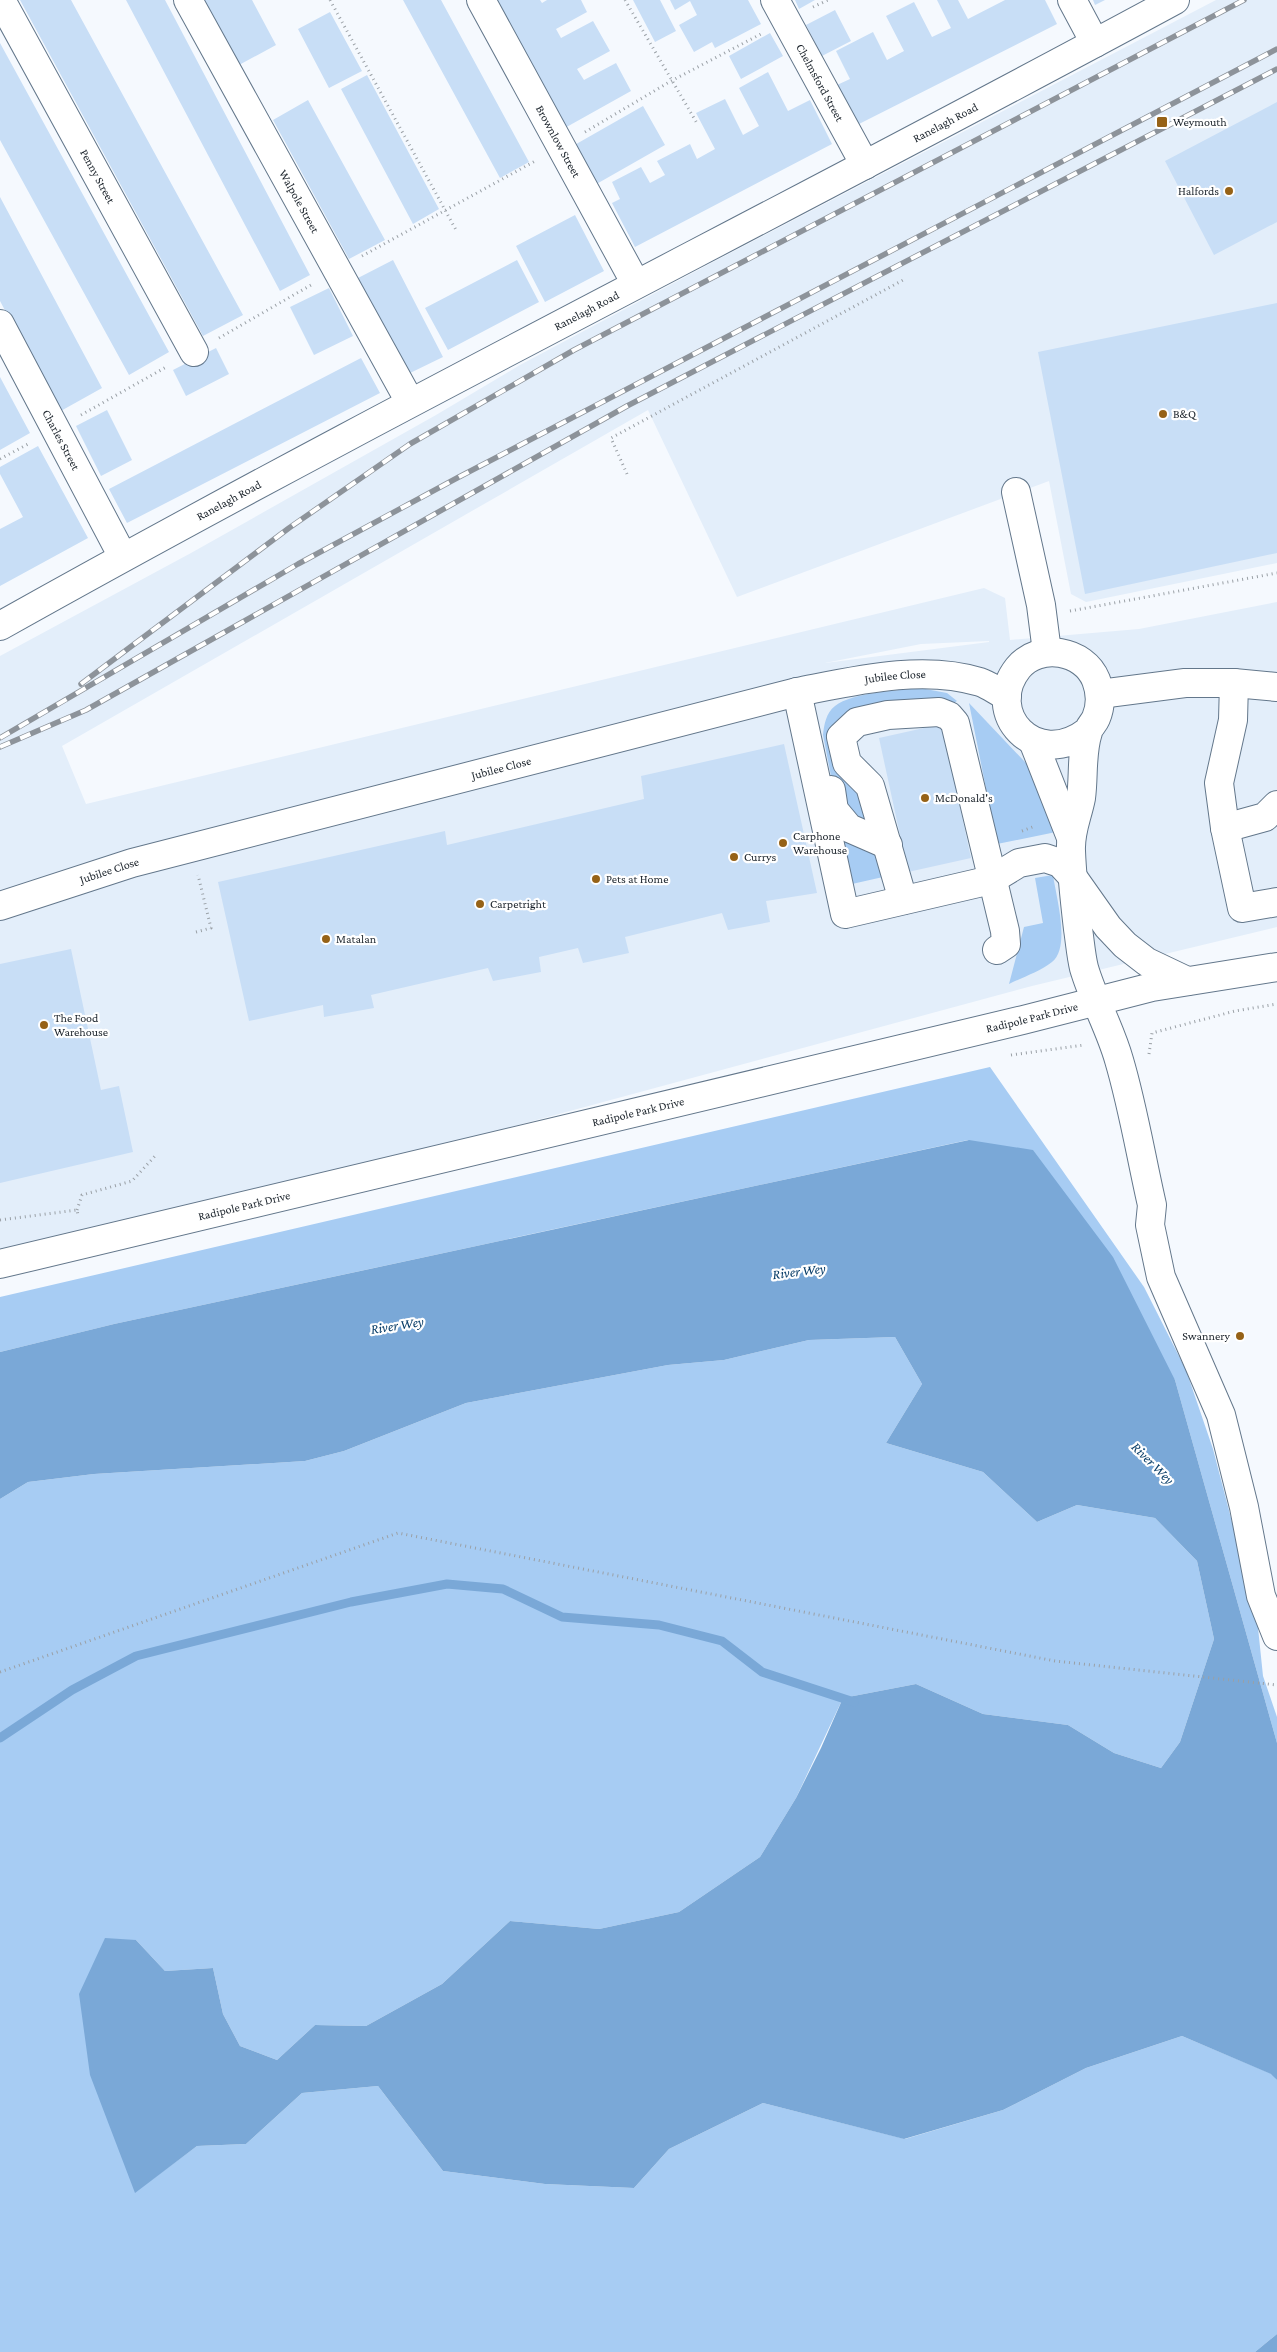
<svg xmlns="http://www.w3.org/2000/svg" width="1277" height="2352" viewBox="0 0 1277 2352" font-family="'Crimson Pro',serif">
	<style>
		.built { fill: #e3eefa; fill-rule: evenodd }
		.green { fill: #a7ccf3 }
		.water { fill: #7aa8d7 }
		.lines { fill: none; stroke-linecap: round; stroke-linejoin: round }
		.stream { stroke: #7aa8d7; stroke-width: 9 }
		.building { fill: #c8def6 }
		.minor-casing { stroke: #63778b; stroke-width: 30 }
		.path { stroke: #9aa0a6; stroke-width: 3; stroke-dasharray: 1 4; stroke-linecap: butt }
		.minor { stroke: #fff; stroke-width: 28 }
		.rail-casing { stroke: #8d939a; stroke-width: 5.5 }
		.rail { stroke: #fff; stroke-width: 4; stroke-dasharray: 11; stroke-linecap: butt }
		.poi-dot { fill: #966217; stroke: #fff; stroke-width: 2 }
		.labels { text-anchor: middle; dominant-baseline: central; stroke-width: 4.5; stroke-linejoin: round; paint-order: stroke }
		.street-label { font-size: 12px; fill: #1c242c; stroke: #fff }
		.poi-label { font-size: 12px; fill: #1c242c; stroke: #fff; text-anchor: start }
		.water-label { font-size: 14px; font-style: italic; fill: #083d68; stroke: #fff }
	</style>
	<rect width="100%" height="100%" fill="#f5f9fe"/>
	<path class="built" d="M 1216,0 L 1277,0 L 1277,563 L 1086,602 L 1071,594 L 1049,481 L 737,597 L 648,410 L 62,746 L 86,804 L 984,588 L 1005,598 L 1010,640 L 1139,629 L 1277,602 L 1277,927 L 1032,986 L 86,1242 L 0,1264 L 0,656 L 191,553 L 436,415 L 520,365 L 715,261 ZM 989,641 L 989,642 L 825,663 L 921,644 Z"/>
	<path class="green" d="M 920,688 L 947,693 L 957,701 L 949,706 L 856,735 L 859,761 L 883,877 L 852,884 L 823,735 C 824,725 826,713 835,706 C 853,692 896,691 920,688 Z
		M 969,703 L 1043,781 L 1056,832 L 997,844 Z
		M 1053,875 C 1056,896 1071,947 1052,962 C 1039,972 1023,977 1009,984 L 1024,927 L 1043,923 L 1035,878 Z
		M 990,1067 L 1144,1287 L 1186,1370 L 1213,1449 L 1257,1618 L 1263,1676 L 1277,1717 L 1277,1743 L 1175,1380 L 968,1140 L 114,1324 L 0,1352 L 0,1297 Z
		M 895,1337 L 922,1384 L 886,1443 L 983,1472 L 1037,1522 L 1077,1505 L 1155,1518 L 1197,1561 L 1214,1639 L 1180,1742 L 1161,1768 L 1114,1753 L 1068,1725 L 983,1714 L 916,1684 L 843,1698 L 796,1798 L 760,1857 L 679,1912 L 599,1929 L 510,1921 L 442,1984 L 366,2026 L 315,2025 L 277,2060 L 240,2046 L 223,2014 L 213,1968 L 165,1971 L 136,1940 L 135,2192 L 197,2146 L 246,2144 L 302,2093 L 378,2086 L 443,2171 L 545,2184 L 634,2188 L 669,2149 L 763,2103 L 905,2139 L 1003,2110 L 1086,2068 L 1182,2036 L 1272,2074 L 1277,2080 L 1277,2334 L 1255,2352 L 0,2352 L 0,1499 L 28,1482 L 94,1474 L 305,1461 L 344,1451 L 466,1403 L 668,1365 L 724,1360 L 809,1340 Z"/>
	<path class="water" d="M 969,1140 L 1033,1150 L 1113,1257 L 1175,1380 L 1277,1743 L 1277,2080 L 1271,2074 L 1182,2036 L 1086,2068 L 1003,2110 L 904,2139 L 763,2103 L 669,2149 L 634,2188 L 545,2184 L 443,2171 L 378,2086 L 302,2093 L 246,2144 L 197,2146 L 135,2193 L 90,2075 L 79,1994 L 105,1938 L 136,1940 L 165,1971 L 213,1968 L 223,2014 L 240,2046 L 277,2060 L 315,2025 L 366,2026 L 442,1984 L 510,1921 L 599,1929 L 679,1912 L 760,1857 L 796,1798 L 821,1748 L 843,1698 L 916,1684 L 983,1714 L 1068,1725 L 1114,1753 L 1161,1768 L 1180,1742 L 1214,1639 L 1197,1561 L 1155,1518 L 1077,1505 L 1037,1522 L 983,1472 L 886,1443 L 922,1384 L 895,1337 L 809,1340 L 724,1360 L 668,1365 L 466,1403 L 344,1451 L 305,1461 L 94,1474 L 28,1482 L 0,1499 L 0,1352 L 114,1324 Z
		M 1277,2334 L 1277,2352 L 1255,2352 Z"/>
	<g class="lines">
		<path class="stream" d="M 0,1738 L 72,1690 L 136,1656 L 351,1602 L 447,1584 L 503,1589 L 562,1617 L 659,1625 L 722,1641 L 762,1672 L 854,1702"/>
	</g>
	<path class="building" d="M 20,0 L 71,0 L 243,315 L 203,336 Z
		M 126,0 L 165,0 L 310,275 L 280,291 Z
		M 204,0 L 252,0 L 276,45 L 239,65 Z
		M 403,0 L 441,0 L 529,162 L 500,178 Z
		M 493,0 L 540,0 L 542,3 L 547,0 L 581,0 L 587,12 L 556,29 L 561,38 L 593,21 L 610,51 L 577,69 L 584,80 L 616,63 L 631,91 L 563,129 Z
		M 633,0 L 660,0 L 676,31 L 655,42 Z
		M 670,0 L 748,0 L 761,24 L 715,48 L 712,42 L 694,52 L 679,25 L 697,15 L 690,1 L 675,10 Z
		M 795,0 L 815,0 L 799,9 Z
		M 937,0 L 958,0 L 968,19 L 1005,0 L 1045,0 L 1057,24 L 857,125 L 837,85 L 850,79 L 836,51 L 873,32 L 887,60 L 904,51 L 886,16 L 914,2 L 932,37 L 951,28 Z
		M 1093,0 L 1105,0 L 1095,5 Z
		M 835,10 L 851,41 L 822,56 L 806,25 Z
		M 330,12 L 362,71 L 329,88 L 298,29 Z
		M 770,33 L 783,56 L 741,79 L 729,56 Z
		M 0,43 L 169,352 L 129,375 L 0,140 Z
		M 768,72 L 788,111 L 810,100 L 832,144 L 635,247 L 612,203 L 620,199 L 612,182 L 641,167 L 650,183 L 665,175 L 657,161 L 690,144 L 697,159 L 715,149 L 696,113 L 725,99 L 743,135 L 759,126 L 739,88 Z
		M 367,75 L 439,209 L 413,224 L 341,89 Z
		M 308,100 L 385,240 L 349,259 L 273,120 Z
		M 1277,102 L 1277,222 L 1214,255 L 1165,161 Z
		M 643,106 L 665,145 L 593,186 L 571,147 Z
		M 0,197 L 102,388 L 59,412 L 0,301 Z
		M 575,215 L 604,271 L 545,302 L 516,246 Z
		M 393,260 L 443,357 L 408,374 L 358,278 Z
		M 517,260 L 539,302 L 448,350 L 425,308 Z
		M 329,288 L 353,336 L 314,355 L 290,307 Z
		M 1277,303 L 1277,553 L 1085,594 L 1038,352 Z
		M 216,348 L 229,374 L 186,396 L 173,370 Z
		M 361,358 L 380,393 L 127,523 L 109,489 Z
		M 0,377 L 30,433 L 0,450 Z
		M 107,410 L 132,460 L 101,476 L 76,426 Z
		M 38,446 L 88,538 L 0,586 L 0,529 L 23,517 L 0,474 L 0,467 Z
		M 942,724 L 971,858 L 908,872 L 879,738 Z
		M 784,744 L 817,893 L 766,901 L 770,922 L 728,930 L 722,913 L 625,937 L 629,953 L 583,963 L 578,948 L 539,957 L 541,972 L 493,981 L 488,968 L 371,995 L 374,1008 L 324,1017 L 323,1005 L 249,1021 L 218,882 L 445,831 L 447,845 L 644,799 L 641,776 Z
		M 71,949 L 101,1090 L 119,1086 L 133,1152 L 0,1183 L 0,964 Z"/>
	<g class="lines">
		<defs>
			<g id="minor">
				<path id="s1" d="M 1,0 L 194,352"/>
				<path id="s2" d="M 188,0 L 410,402"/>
				<path id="s3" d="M 481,0 L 636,284"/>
				<path id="s4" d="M 775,0 L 865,165"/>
				<path d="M 1072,0 L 1095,43"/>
				<path id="s5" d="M 0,324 L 123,557"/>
				<path d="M 1016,492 L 1041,605 L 1047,652"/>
				<path id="s6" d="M 0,626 C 387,409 785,211 1175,0"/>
				<path d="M 1234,683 L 1233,720 L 1219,783 L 1225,828 L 1242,908 L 1277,902"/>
				<path d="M 797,692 L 845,914 L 991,880 L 1019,863 L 1045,858 L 1060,863 L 1072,876 L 1108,927 L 1125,945 L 1147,962 L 1187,981"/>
				<path d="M 1100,694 L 1185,683 L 1234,683 L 1277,687"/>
				<path d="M 1088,731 C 1035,772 983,712 1018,668 C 1039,642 1084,650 1096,680 C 1101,693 1101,706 1096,718 C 1094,723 1089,727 1088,732 C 1081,753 1084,776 1081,798 C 1077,818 1070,831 1071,851 C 1072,878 1075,903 1078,929 C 1080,942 1081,956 1084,968 C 1093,999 1110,1028 1119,1060 C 1133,1107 1141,1157 1152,1205 L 1150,1225 L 1161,1277 L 1221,1415 L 1244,1507 L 1261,1596 L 1277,1636"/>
				<path d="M 1033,741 L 1070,835"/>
				<path d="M 831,790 L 834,810 L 849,828 L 888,845"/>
				<path d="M 1225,828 L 1265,817 L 1277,805"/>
				<path d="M 903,900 L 870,786 L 847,763 L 841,737 L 857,722 L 888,715 L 939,712 L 949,716 L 955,723 L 1005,931 L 1006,944 L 997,950"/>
				<path id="s7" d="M 0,906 L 132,863 L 797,692 C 854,681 922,664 980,682 C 989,685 998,692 1007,696"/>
				<path id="s8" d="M 0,1264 L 1023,1020 L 1152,987 L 1277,967"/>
			</g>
		</defs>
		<use href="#minor" class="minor-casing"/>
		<path class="path" d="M 330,0 L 456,230
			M 625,0 L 698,125
			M 813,7 L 828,0
			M 585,132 L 671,81 L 761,34
			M 362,256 L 537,160
			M 219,338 L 311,285
			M 81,415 L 168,366
			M 0,459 L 30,443
			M 627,474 L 611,438 L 905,279
			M 1070,611 L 1277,573
			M 1022,831 L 1035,826
			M 196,932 L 211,928 L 198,875
			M 1149,1054 L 1152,1033 L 1235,1011 L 1277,1004
			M 1011,1055 L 1084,1045
			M 77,1210 L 82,1195 L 132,1181 L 155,1156
			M 0,1220 L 77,1210 L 78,1215
			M 0,1672 L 398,1533 L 1055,1661 L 1277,1685"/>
		<use href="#minor" class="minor"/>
		<defs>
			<path id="rail" d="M 81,684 L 289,528 L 410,444 L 574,350 L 1244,0
				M 0,738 L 298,564 L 457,478 L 1277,49
				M 0,747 L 86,710 L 627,406 L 1277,69"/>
		</defs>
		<use href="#rail" class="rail-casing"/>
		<use href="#rail" class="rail"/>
	</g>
	<g class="poi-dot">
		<rect x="1156" y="116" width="12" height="12" rx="2.5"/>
		<circle cx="1229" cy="191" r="5"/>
		<circle cx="1163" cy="414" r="5"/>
		<circle cx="925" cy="798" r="5"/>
		<circle cx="783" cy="843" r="5"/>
		<circle cx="734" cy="857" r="5"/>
		<circle cx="596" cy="879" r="5"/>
		<circle cx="480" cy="904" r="5"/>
		<circle cx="326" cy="939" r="5"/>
		<circle cx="44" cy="1025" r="5"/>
		<circle cx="1240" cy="1336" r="5"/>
	</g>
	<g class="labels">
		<g class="street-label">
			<text stroke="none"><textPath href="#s4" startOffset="94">Chelmsford Street</textPath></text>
			<text stroke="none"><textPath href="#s6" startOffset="1071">Ranelagh Road</textPath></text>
			<text stroke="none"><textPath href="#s3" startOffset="161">Brownlow Street</textPath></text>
			<text stroke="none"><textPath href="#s1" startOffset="201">Penny Street</textPath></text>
			<text stroke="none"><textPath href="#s2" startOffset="230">Walpole Street</textPath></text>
			<text stroke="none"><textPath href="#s6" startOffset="666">Ranelagh Road</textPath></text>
			<text stroke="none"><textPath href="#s5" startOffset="131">Charles Street</textPath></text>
			<text stroke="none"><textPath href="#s6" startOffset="261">Ranelagh Road</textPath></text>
			<text stroke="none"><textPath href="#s7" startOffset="925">Jubilee Close</textPath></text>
			<text stroke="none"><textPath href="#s7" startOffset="520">Jubilee Close</textPath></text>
			<text stroke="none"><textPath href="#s7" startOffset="115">Jubilee Close</textPath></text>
			<text stroke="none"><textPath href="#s8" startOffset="1061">Radipole Park Drive</textPath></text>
			<text stroke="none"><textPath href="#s8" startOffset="656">Radipole Park Drive</textPath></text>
			<text stroke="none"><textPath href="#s8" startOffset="251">Radipole Park Drive</textPath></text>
		</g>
		<g class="poi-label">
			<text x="1173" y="122">Weymouth</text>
			<text x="1219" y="191" text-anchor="end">Halfords</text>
			<text x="1173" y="414">B&amp;Q</text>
			<text x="935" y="798">McDonald's</text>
			<text x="793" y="836">Carphone<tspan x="793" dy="14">Warehouse</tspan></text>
			<text x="744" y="857">Currys</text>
			<text x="606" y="879">Pets at Home</text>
			<text x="490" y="904">Carpetright</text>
			<text x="336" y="939">Matalan</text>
			<text x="54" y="1018">The Food<tspan x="54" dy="14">Warehouse</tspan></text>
			<text x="1230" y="1336" text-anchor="end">Swannery</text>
		</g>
		<g class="water-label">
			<text transform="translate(799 1271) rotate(-7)">River Wey</text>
			<text transform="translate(397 1325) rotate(-9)">River Wey</text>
			<text transform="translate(1153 1463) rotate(45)">River Wey</text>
		</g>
	</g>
</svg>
